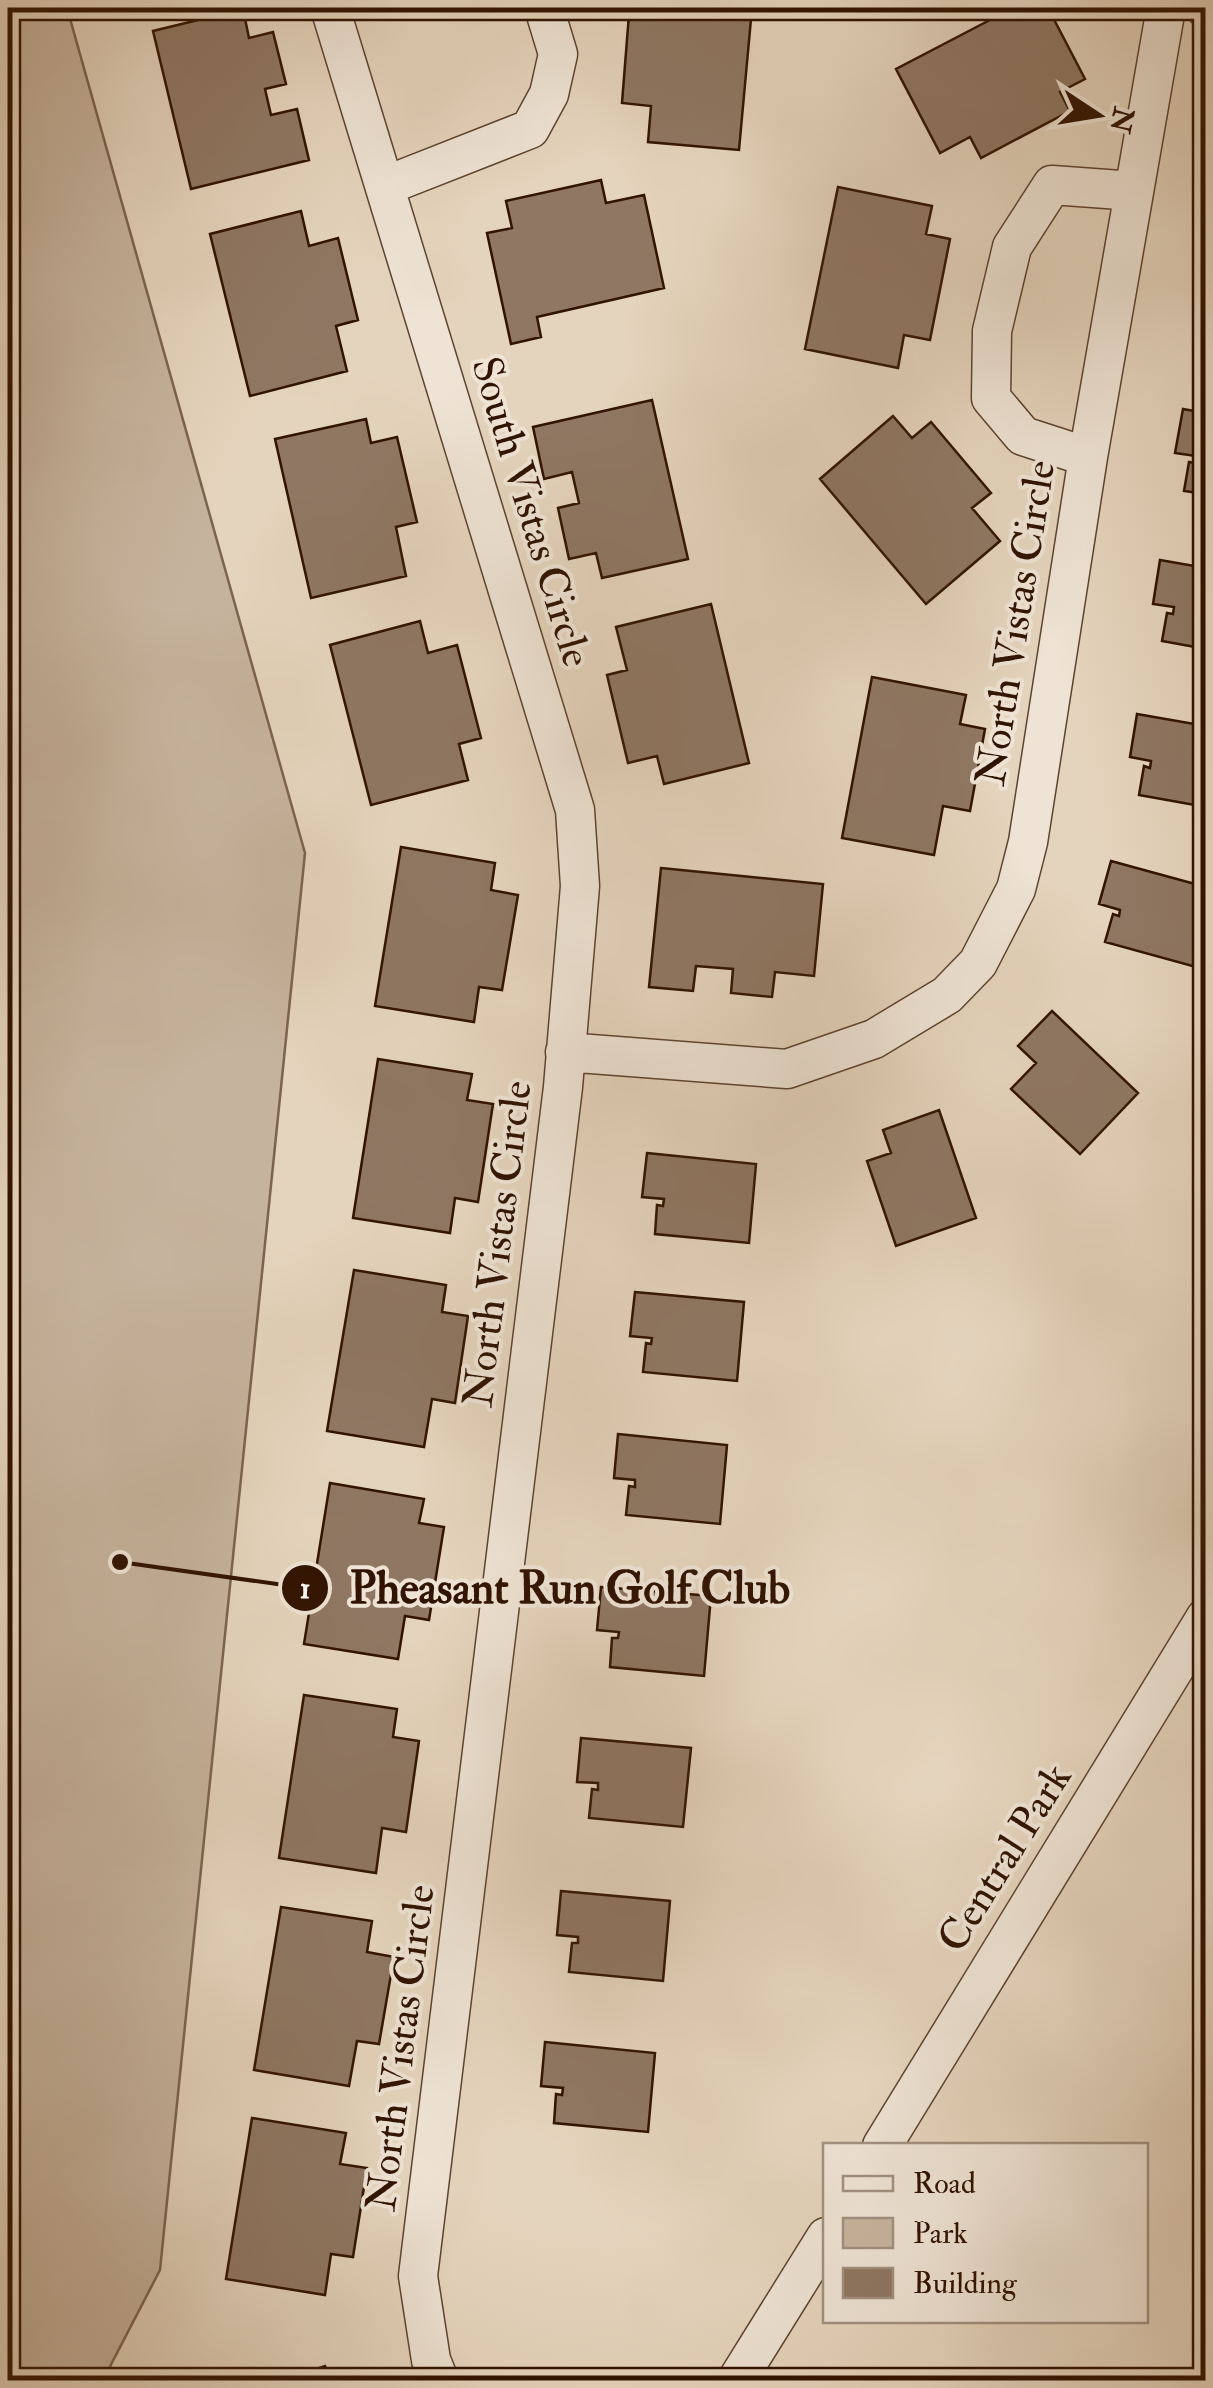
<svg xmlns="http://www.w3.org/2000/svg" width="1213" height="2388" viewBox="0 0 1213 2388" font-family="'IM FELL Double Pica',serif">
	<style>
		.green { fill: #c6b39d; stroke: #7c634f; stroke-width: 2.5 }
		.building { fill: #8f7763; stroke: #311301; stroke-width: 2.5 }
		.lines { fill: none; stroke-linecap: round; stroke-linejoin: round }
		.minor-casing { stroke: #5e4330; stroke-width: 41 }
		.minor { stroke: #eee3d4; stroke-width: 38 }
		.labels { text-anchor: middle; dominant-baseline: central; stroke-width: 8; stroke-linejoin: round; paint-order: stroke }
		.street-label { font-size: 42px; fill: #311301; stroke: #eee3d4 }
		.leader { fill: none; stroke: #311301; stroke-width: 4 }
		.callout-dot { fill: #311301; stroke: #eee3d4; stroke-width: 4 }
		.mark-label { font-size: 30px; text-anchor: middle; font-weight: bold; fill: #fff }
		.callout-label { font-size: 45px; text-anchor: middle; font-weight: bold; fill: #311301; stroke: #eee3d4; stroke-width: 8; stroke-linejoin: round; paint-order: stroke }
	</style>
	<rect width="100%" height="100%" fill="#e5d4bd"/>
	<filter id="stains"><feTurbulence type="fractalNoise" baseFrequency=".002" numOctaves="4"/><feColorMatrix values="0 0 0 0 .2 0 0 0 0 .09 0 0 0 0 .02 0 0 0 .5 -.17"/></filter>
	<radialGradient id="worn" r=".72"><stop offset=".6" stop-color="#630" stop-opacity="0"/><stop offset="1" stop-color="#630" stop-opacity=".3"/></radialGradient>
	<path class="green" d="M 8,8 L 67,8 L 305,853 L 160,2270 L 103,2380 L 8,2380 Z"/>
	<path class="building" d="M 653,8 L 752,8 L 739,150 L 648,142 L 651,106 L 622,103 L 629,14 L 652,16 Z
		M 1013,8 L 1048,8 L 1085,79 L 1060,92 L 1070,111 L 981,158 L 970,137 L 940,153 L 896,69 Z
		M 243,9 L 249,38 L 273,32 L 286,84 L 265,89 L 271,115 L 297,109 L 309,160 L 191,189 L 153,31 Z
		M 601,180 L 606,203 L 644,195 L 664,288 L 537,317 L 541,337 L 511,344 L 487,233 L 512,228 L 506,201 Z
		M 838,187 L 932,206 L 926,234 L 950,239 L 930,340 L 904,335 L 898,368 L 805,349 Z
		M 301,211 L 309,246 L 338,238 L 358,320 L 336,326 L 347,371 L 250,396 L 210,234 Z
		M 652,400 L 688,559 L 602,578 L 596,553 L 569,559 L 558,508 L 579,503 L 572,472 L 544,479 L 533,427 Z
		M 1183,409 L 1206,413 L 1206,494 L 1184,491 L 1189,462 L 1195,463 L 1196,456 L 1175,453 Z
		M 893,416 L 912,438 L 931,422 L 991,493 L 972,508 L 1000,541 L 926,604 L 820,479 Z
		M 366,419 L 371,443 L 397,437 L 417,522 L 396,527 L 406,576 L 311,598 L 275,439 Z
		M 1160,560 L 1206,568 L 1206,649 L 1162,641 L 1167,613 L 1173,614 L 1174,607 L 1153,604 Z
		M 711,604 L 749,763 L 664,784 L 657,756 L 628,763 L 607,675 L 627,670 L 616,627 Z
		M 420,621 L 428,653 L 457,645 L 481,738 L 459,744 L 468,780 L 371,805 L 330,645 Z
		M 872,677 L 966,695 L 960,724 L 985,729 L 970,811 L 943,806 L 934,855 L 842,838 Z
		M 1137,714 L 1206,726 L 1206,807 L 1139,795 L 1144,766 L 1150,768 L 1151,761 L 1130,757 Z
		M 401,847 L 495,863 L 491,890 L 518,895 L 502,990 L 479,987 L 474,1022 L 375,1006 Z
		M 1111,861 L 1206,887 L 1206,933 L 1196,967 L 1105,942 L 1113,914 L 1119,916 L 1120,910 L 1099,904 Z
		M 661,868 L 823,884 L 814,976 L 775,972 L 772,997 L 731,993 L 733,969 L 696,966 L 693,991 L 649,987 Z
		M 1052,1011 L 1138,1093 L 1080,1154 L 1011,1089 L 1036,1063 L 1018,1046 Z
		M 378,1059 L 472,1074 L 467,1100 L 493,1104 L 478,1202 L 455,1198 L 450,1233 L 353,1218 Z
		M 939,1110 L 976,1218 L 896,1246 L 867,1161 L 891,1153 L 883,1130 Z
		M 647,1153 L 756,1164 L 749,1243 L 655,1234 L 657,1205 L 663,1206 L 664,1199 L 642,1197 Z
		M 354,1270 L 446,1285 L 442,1312 L 468,1316 L 455,1403 L 432,1399 L 424,1447 L 327,1431 Z
		M 635,1292 L 744,1302 L 737,1381 L 643,1372 L 646,1343 L 651,1344 L 652,1338 L 630,1336 Z
		M 618,1434 L 727,1445 L 720,1524 L 626,1515 L 629,1486 L 635,1487 L 635,1480 L 614,1478 Z
		M 330,1483 L 424,1499 L 419,1523 L 444,1527 L 429,1620 L 405,1616 L 398,1659 L 304,1644 Z
		M 601,1587 L 711,1596 L 704,1676 L 610,1667 L 612,1638 L 618,1638 L 619,1632 L 597,1630 Z
		M 304,1695 L 397,1709 L 393,1737 L 419,1741 L 406,1832 L 382,1828 L 376,1873 L 279,1858 Z
		M 581,1738 L 691,1748 L 683,1827 L 589,1818 L 592,1789 L 598,1790 L 598,1783 L 577,1782 Z
		M 561,1891 L 670,1901 L 663,1981 L 569,1972 L 572,1943 L 578,1943 L 578,1937 L 557,1935 Z
		M 281,1907 L 372,1921 L 367,1952 L 394,1957 L 379,2044 L 357,2041 L 349,2086 L 254,2070 Z
		M 545,2042 L 655,2053 L 648,2132 L 554,2123 L 556,2094 L 562,2095 L 563,2088 L 541,2086 Z
		M 252,2118 L 346,2133 L 340,2164 L 367,2168 L 353,2257 L 331,2254 L 325,2295 L 226,2279 Z
		M 325,2366 L 330,2380 L 284,2380 Z"/>
	<g class="lines">
		<defs>
			<path id="minor" d="M 330,8 L 575,810 L 580,886 L 563,1087 L 418,2276 L 431,2360 L 439,2380
				M 1205,8 L 1206,8
				M 385,186 L 530,129 L 549,94 L 558,54 L 544,8
				M 1088,457 L 1023,436 L 991,398 L 992,331 L 1012,247 L 1052,185 L 1134,191
				M 565,1052 L 787,1069 L 874,1039 L 947,995 L 978,963 L 1016,889 L 1028,842 L 1088,457 L 1166,8
				M 882,2146 L 1206,1617
				M 737,2380 L 826,2237"/>
		</defs>
		<use href="#minor" class="minor-casing"/>
		<use href="#minor" class="minor"/>
	</g>
	<g class="labels">
		<g class="street-label">
			<text transform="translate(531 512) rotate(73)">South Vistas Circle</text>
			<text transform="translate(1016 623) rotate(-81)">North Vistas Circle</text>
			<text transform="translate(498 1244) rotate(-83)">North Vistas Circle</text>
			<text transform="translate(1005 1858) rotate(-58)">Central Park</text>
			<text transform="translate(401 2048) rotate(-83)">North Vistas Circle</text>
		</g>
	</g>
	<path class="leader" d="M120 1562L305 1588"/>
	<g class="callout-dot">
		<circle cx="120" cy="1562" r="10"/>
		<circle cx="305" cy="1588" r="25"/>
	</g>
	<g class="mark-label">
		<text x="305" y="1598">1</text>
	</g>
	<g class="callout-label">
		<text x="570" y="1603">Pheasant Run Golf Club</text>
	</g>
	<rect width="1213" height="2388" fill="none" stroke="#e5d4bd" stroke-width="40"/>
	<rect x="10" y="10" width="1193" height="2368" fill="none" stroke="#311301" stroke-width="5"/>
	<rect x="20" y="20" width="1173" height="2348" fill="none" stroke="#311301" stroke-width="2.5"/>
	<rect x="823" y="2143" width="325" height="180" fill="#eee3d4" stroke="#a29080" stroke-width="2.5"/>
	<rect x="843" y="2176" width="50" height="15" fill="#eee3d4" stroke="#a29080" stroke-width="2.5"/>
	<text x="913" y="2193" font-size="30" fill="#311301">Road</text>
	<rect x="843" y="2218" width="50" height="30" fill="#c6b39d" stroke="#a29080" stroke-width="2.5"/>
	<text x="913" y="2243" font-size="30" fill="#311301">Park</text>
	<rect x="843" y="2268" width="50" height="30" fill="#8f7763" stroke="#a29080" stroke-width="2.5"/>
	<text x="913" y="2293" font-size="30" fill="#311301">Building</text>
	<g transform="translate(1098 115) rotate(102)" stroke="#eee3d4" stroke-width="8" paint-order="stroke">
	<path d="M0-8L18 38L0 25L-18 38Z" fill="#311301"/>
	<text y="-15" font-size="28" font-weight="bold" text-anchor="middle" fill="#311301">N</text>
	</g>
	<rect width="100%" height="100%" filter="url(#stains)"/>
	<rect width="100%" height="100%" fill="url(#worn)"/>
</svg>
